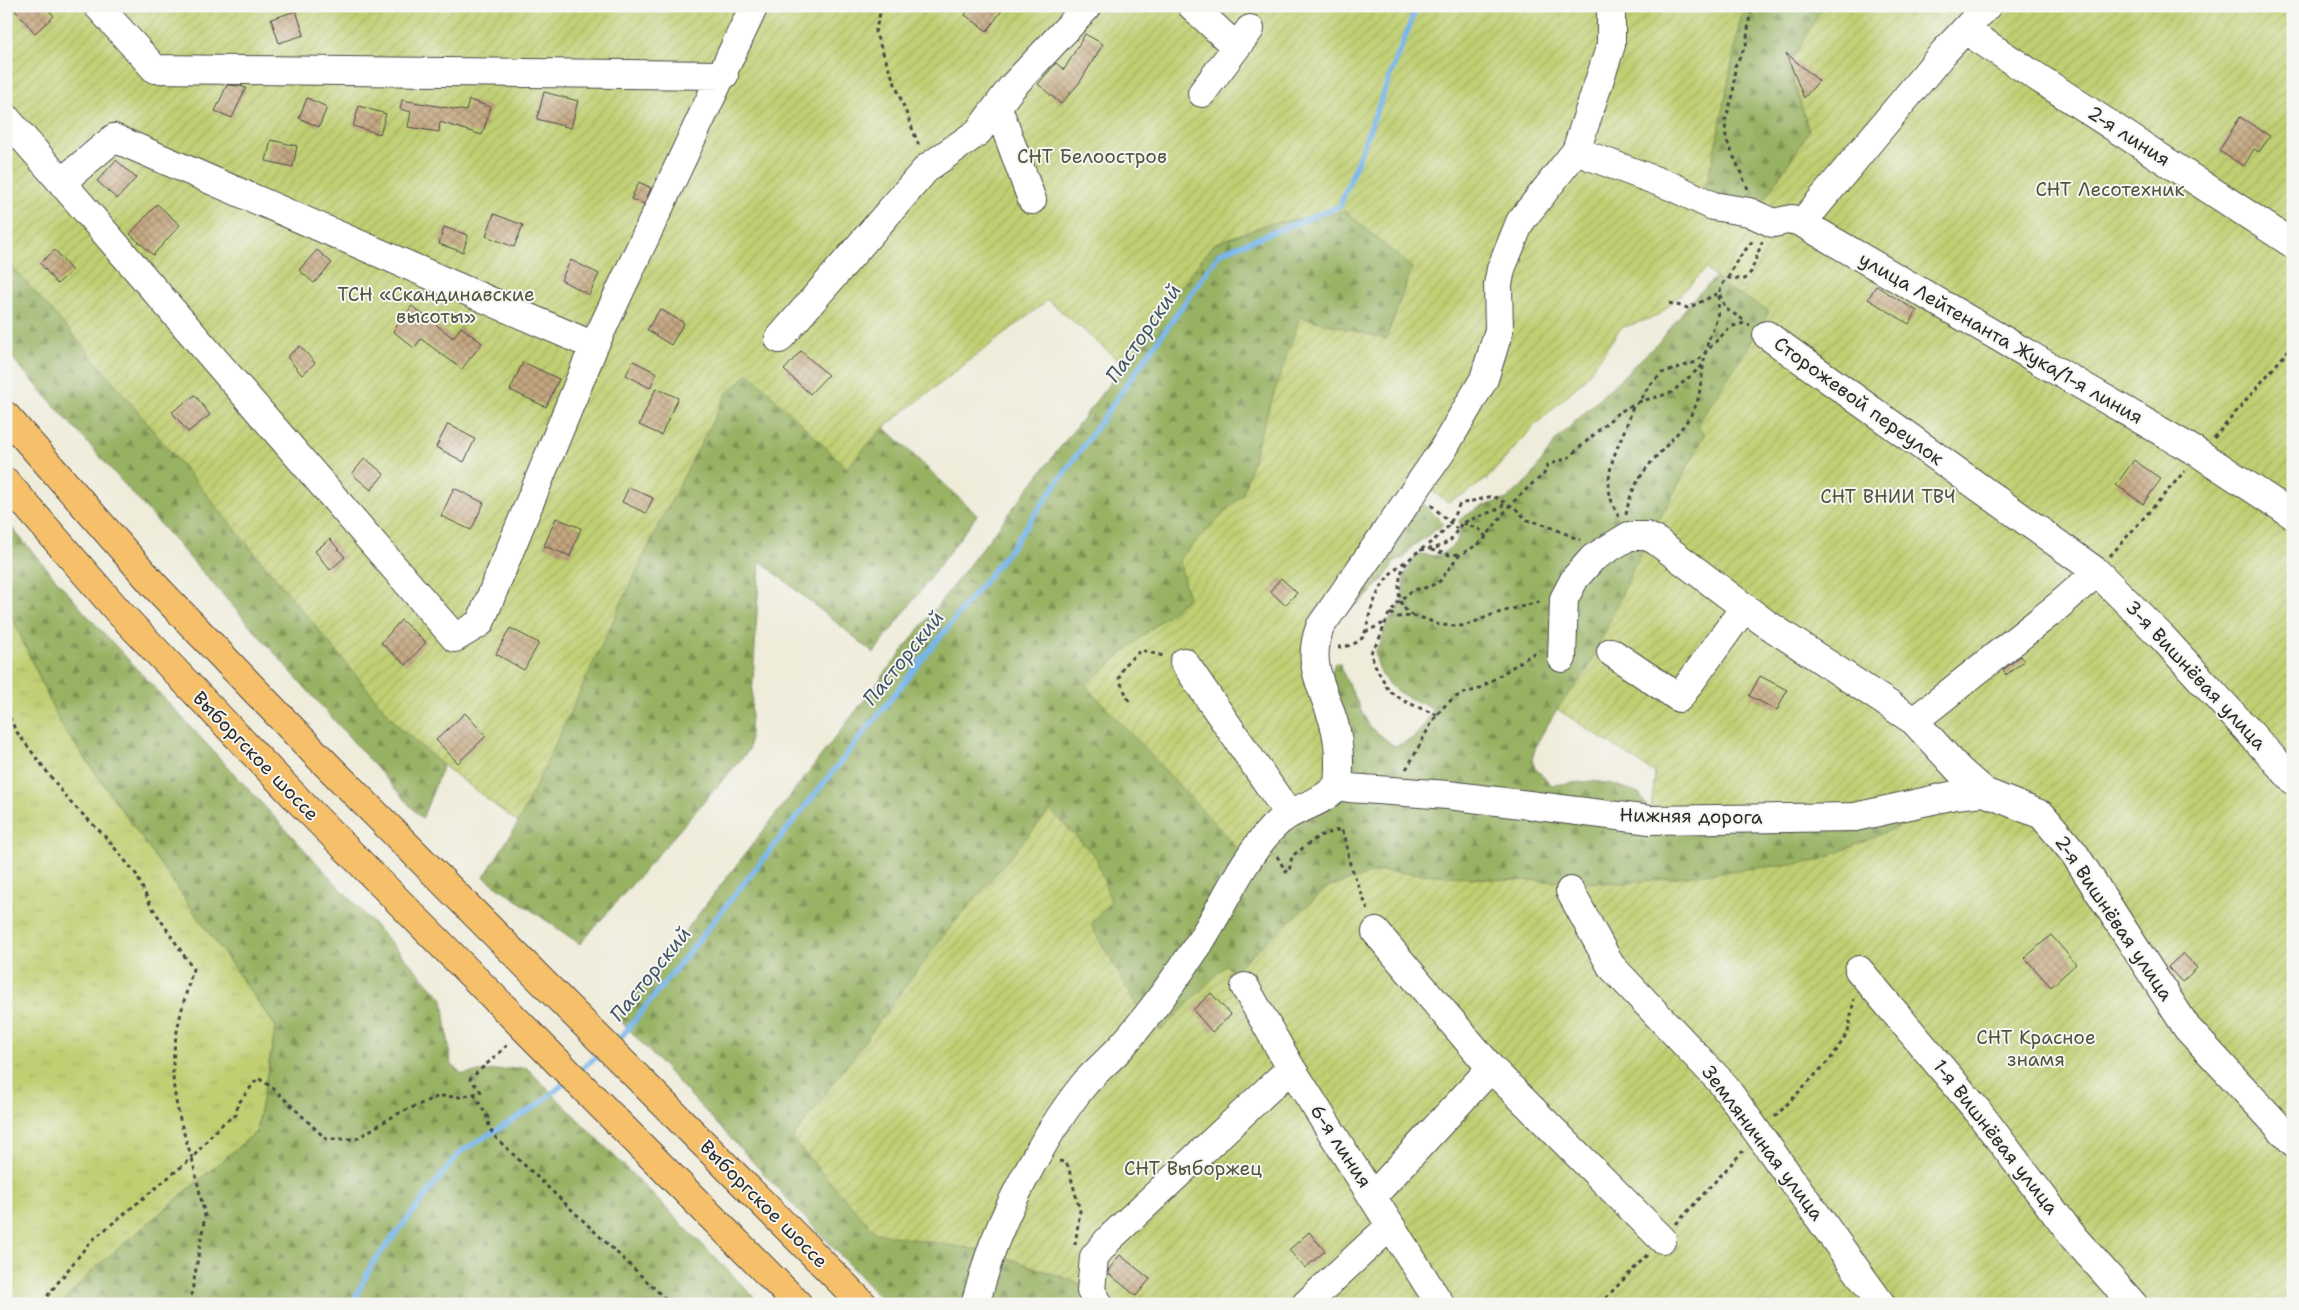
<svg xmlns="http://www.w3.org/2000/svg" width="2299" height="1310" viewBox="0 0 2299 1310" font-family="'Shantell Sans',sans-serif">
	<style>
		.grass { fill: url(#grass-tufts); stroke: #767d4e }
		.forest { fill: url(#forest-firs); stroke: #626e48 }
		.garden { fill: url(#garden-furrows); stroke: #767d4e }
		.pitch { fill: #c0cf72; stroke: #767d4e }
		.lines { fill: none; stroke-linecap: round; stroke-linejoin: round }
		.stream { stroke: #77b6eb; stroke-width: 5.5 }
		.building { fill: url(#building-cross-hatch) }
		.minor-casing { stroke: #484845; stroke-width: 30 }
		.major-casing { stroke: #484845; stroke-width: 30 }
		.path { stroke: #484845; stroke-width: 3; stroke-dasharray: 4 4; stroke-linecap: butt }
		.minor { stroke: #fff; stroke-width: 28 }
		.major { stroke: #f6c06b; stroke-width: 28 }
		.labels { text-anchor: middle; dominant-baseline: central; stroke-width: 4; stroke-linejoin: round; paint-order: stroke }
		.street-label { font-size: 19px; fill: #2b2b2b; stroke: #f6f6f2 }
		.park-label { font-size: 19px; fill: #50543d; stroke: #f6f6f2 }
		.water-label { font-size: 20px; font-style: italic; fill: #425565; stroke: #f6f6f2 }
	</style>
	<defs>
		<pattern id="grass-tufts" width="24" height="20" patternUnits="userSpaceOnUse" patternTransform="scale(1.25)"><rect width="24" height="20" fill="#c0cf72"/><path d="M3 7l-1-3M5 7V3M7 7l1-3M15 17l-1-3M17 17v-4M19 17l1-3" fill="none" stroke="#a5b263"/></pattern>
		<pattern id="forest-firs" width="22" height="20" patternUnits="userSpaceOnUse" patternTransform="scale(1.25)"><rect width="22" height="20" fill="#98b264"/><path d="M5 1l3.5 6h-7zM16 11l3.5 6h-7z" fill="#7c9153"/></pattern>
		<pattern id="garden-furrows" width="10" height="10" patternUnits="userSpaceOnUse" patternTransform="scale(1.25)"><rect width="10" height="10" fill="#c0cf72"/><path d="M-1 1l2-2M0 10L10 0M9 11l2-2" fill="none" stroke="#a5b263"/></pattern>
		<pattern id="building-cross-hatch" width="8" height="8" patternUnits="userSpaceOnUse" patternTransform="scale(1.25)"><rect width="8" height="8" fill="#c5a780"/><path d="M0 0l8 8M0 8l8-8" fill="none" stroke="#a08869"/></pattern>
	</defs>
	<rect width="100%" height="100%" fill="#f6f6f2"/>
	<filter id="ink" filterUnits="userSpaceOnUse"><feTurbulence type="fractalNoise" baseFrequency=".02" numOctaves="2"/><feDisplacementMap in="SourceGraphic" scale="10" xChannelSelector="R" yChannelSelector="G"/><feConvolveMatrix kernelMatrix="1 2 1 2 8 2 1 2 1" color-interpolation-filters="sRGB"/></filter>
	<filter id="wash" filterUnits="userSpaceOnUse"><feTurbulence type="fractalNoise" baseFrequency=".0096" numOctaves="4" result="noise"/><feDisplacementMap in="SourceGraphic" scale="20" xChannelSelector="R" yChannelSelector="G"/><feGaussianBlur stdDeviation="1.12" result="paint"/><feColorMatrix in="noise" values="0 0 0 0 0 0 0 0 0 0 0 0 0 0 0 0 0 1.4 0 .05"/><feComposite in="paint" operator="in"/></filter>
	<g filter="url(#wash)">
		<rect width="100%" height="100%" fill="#efecda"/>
		<path class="grass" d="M 6,604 L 60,723 L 276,1027 L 256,1132 L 93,1270 L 61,1304 L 6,1304 Z"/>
		<path class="forest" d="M 1743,6 L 1823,6 L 1789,66 L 1809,131 L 1755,215 L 1699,199 L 1708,178 L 1717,140 Z
			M 1345,211 L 1412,268 L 1386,339 L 1262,429 L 1243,493 L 1179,559 L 1188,598 L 1085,685 L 1328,681 L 1335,663 L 1340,664 L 1343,673 L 1369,726 L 1394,746 C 1415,742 1424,727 1433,709 C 1402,693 1381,692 1375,651 L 1381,643 L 1386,625 L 1402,602 L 1404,576 L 1413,560 L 1419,554 L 1439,556 C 1455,544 1462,541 1459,520 L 1480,507 L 1507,499 L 1530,479 L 1556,440 L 1662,339 L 1692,300 L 1715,278 L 1769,311 L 1756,335 L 1698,425 L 1705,434 L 1637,561 L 1588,669 L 1557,709 L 1537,743 L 1532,759 L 1535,768 L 1552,785 L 1592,781 L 1613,784 L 1639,793 L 1646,805 L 1650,819 L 1927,814 L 1818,861 L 1627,883 L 1502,880 L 1381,871 L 1328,887 L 1232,972 L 1226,965 L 1161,1032 L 1144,1018 L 1091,925 L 1096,857 L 1050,810 L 940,940 L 792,1139 L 991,1252 L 1076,1282 L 1091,1291 L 1099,1304 L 886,1304 L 618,1018 L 1124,365 L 1213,244 L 1268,224 Z
			M 6,260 L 85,348 L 399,727 L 443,765 L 422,819 L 6,351 Z
			M 749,373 L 847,467 L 884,427 L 977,515 L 874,653 L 760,561 L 749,750 L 580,944 L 484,877 L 518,823 L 653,536 L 727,393 Z
			M 1424,504 L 1444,524 L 1410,548 L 1404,558 L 1396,560 L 1383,580 L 1364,599 L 1346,612 L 1419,506 Z
			M 6,521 L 85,613 L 443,999 L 451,1064 L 462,1074 L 526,1067 L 761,1304 L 61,1304 L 93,1270 L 256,1132 L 276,1027 L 60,723 L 6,604 Z"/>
		<path class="garden" d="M 6,6 L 1743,6 L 1717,140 L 1708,178 L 1699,199 L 1755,215 L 1809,131 L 1789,66 L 1823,6 L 2293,6 L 2293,1288 L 2278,1304 L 1099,1304 L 1091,1291 L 1076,1282 L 991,1252 L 876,1233 L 792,1139 L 940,940 L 1050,810 L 1096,857 L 1111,902 L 1091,925 L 1144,1018 L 1161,1031 L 1226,965 L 1232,972 L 1328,887 L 1381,871 L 1502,880 L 1627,883 L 1818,861 L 1927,814 L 1650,820 L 1655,773 L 1557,709 L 1588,669 L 1637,561 L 1705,435 L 1697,425 L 1756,335 L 1769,311 L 1730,290 L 1706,269 L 1658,316 L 1621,328 L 1584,380 L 1535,425 L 1488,478 L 1466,493 L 1448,502 L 1420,483 L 1322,624 L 1340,769 L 1247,858 L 1085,685 L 1188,598 L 1179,559 L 1243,493 L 1262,429 L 1300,317 L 1386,339 L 1412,268 L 1345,211 L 1268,224 L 1213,244 L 1124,365 L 1048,300 L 884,427 L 847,468 L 749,373 L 727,393 L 653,536 L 518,823 L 443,765 L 399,727 L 85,348 L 6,260 Z"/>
		<path class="pitch" d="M 1753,228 L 1773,240 L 1743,289 L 1722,276 Z"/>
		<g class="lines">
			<path class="stream" d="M 613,1043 L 623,1035 L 1011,548 L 1220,253 L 1340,206 L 1417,6
				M 578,1072 L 602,1052
				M 352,1304 L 372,1264 L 460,1152 L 538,1105 L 567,1081"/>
		</g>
		<g id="blocks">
			<path class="building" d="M 11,6 L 45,6 L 54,16 L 35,33 Z
				M 971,6 L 1005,6 L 987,31 L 965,15 Z
				M 296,11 L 304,35 L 279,43 L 271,19 Z
				M 1085,34 L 1103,44 L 1080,82 L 1061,104 L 1038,84 L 1056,63 L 1064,70 Z
				M 1786,53 L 1819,81 L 1804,98 Z
				M 227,85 L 240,86 L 246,88 L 232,118 L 215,111 Z
				M 544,92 L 578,101 L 571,128 L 537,119 Z
				M 307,98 L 327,107 L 319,127 L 299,118 Z
				M 402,100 L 466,111 L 469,100 L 491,107 L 482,135 L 440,122 L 439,132 L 408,127 L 411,112 L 400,109 Z
				M 359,106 L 386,114 L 380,134 L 353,126 Z
				M 2240,117 L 2270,136 L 2259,152 L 2254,149 L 2244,166 L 2219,151 Z
				M 271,140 L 297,146 L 293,167 L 266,161 Z
				M 116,160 L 136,178 L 117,199 L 97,181 Z
				M 639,182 L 651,188 L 644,204 L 631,199 Z
				M 157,204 L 180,225 L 153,255 L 130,234 Z
				M 494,214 L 523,225 L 514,247 L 486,236 Z
				M 444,227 L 468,235 L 463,252 L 439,244 Z
				M 55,250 L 72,271 L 57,284 L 40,263 Z
				M 317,250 L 332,263 L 314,283 L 299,270 Z
				M 571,260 L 599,274 L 589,295 L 561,280 Z
				M 1876,286 L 1917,311 L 1909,324 L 1868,299 Z
				M 412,306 L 453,338 L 461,327 L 482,343 L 462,369 L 421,339 L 414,348 L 393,331 Z
				M 660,309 L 684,323 L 671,345 L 647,330 Z
				M 300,346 L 315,363 L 302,375 L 287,357 Z
				M 801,351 L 828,375 L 810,394 L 784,370 Z
				M 633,361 L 657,373 L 650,388 L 626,375 Z
				M 523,362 L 559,379 L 546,407 L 510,390 Z
				M 656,388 L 678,398 L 661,435 L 639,425 Z
				M 195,395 L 210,415 L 188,432 L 172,412 Z
				M 448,424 L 475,439 L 464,462 L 436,447 Z
				M 365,458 L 384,474 L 371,490 L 352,474 Z
				M 2134,460 L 2161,479 L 2143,504 L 2116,485 Z
				M 629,487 L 653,498 L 646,513 L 622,502 Z
				M 454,488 L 484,503 L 471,530 L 441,516 Z
				M 556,518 L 581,528 L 570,556 L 544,546 Z
				M 330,539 L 345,557 L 330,570 L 315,551 Z
				M 1281,578 L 1297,593 L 1285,605 L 1270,591 Z
				M 401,620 L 426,642 L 406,665 L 381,643 Z
				M 510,628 L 539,643 L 524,670 L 496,654 Z
				M 2020,656 L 2024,661 L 2006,675 L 2003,670 Z
				M 1760,676 L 1787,690 L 1777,710 L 1749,696 Z
				M 465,713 L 486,736 L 458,763 L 436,740 Z
				M 2051,935 L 2076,964 L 2051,987 L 2025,958 Z
				M 2183,953 L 2197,968 L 2182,982 L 2168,967 Z
				M 1211,993 L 1231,1015 L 1212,1032 L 1193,1010 Z
				M 1309,1232 L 1325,1251 L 1305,1268 L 1289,1250 Z
				M 1120,1255 L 1150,1279 L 1136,1296 L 1108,1273 L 1109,1269 Z"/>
		</g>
	</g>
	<g filter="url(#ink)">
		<use href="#blocks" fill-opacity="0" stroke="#484845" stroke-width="1"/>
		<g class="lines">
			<defs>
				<path id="minor" d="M 98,6 L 155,69 L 724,75
					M 1192,6 L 1236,47
					M 1965,30 L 2293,244
					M 1202,93 L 1250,29
					M 998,108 L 1032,200
					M 6,118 L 455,638 L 480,623 L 594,346 L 754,6
					M 1576,151 L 1673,187 L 1713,206 L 1749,212 L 1773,223 L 1792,219 L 1802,223 L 2200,454 L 2293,515
					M 63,181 L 114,138 L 594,346
					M 1802,223 L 1944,52 L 1987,6
					M 1767,335 L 2097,572 L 2163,638 L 2293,780
					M 779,339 L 927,168 L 978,132 L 1012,87 L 1088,6
					M 1611,652 L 1679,698 L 1744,608
					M 1562,658 L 1564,599 L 1575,578 L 1593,558 L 1629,536 L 1646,536 L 1655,540 L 1764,622 L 1914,721 L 1959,770 L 1984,792 L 2042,815 L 2074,853 L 2187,1028 L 2293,1142
					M 1184,662 L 1288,813
					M 1914,721 L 2057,607 L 2097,572
					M 1338,785 L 1349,788 L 1448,795 L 1650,820 L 1855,817 L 1955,795 L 1984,792
					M 1570,891 L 1611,966 L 1722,1083 L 1881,1304
					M 1376,932 L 1491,1068 L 1662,1239
					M 1859,970 L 1977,1110 L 2074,1238 L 2133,1304
					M 1245,987 L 1291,1068 L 1440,1304
					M 1373,1196 L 1491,1068
					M 975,1304 C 981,1285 986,1265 993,1246 C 1013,1194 1051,1124 1086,1082 C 1097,1070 1110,1059 1121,1047 C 1147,1018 1170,986 1192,954 C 1221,913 1238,864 1273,827 C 1292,806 1318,808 1338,785 C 1340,763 1340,741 1333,720 C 1322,684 1306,665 1320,627 L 1442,451 L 1484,379 L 1499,330 L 1498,285 L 1501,269 L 1520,222 L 1576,151 L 1611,45 L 1611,6
					M 1099,1304 L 1091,1291 L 1094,1257 L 1109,1239 L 1291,1068
					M 1306,1304 L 1390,1226"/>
				<path id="major" d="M 6,416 L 154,585 L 314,752 L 863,1304
					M 6,482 L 118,611 L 300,802 L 798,1304"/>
			</defs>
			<use href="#minor" class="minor-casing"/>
			<use href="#major" class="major-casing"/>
			<path class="path" d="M 882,6 L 875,32 L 919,146
				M 1748,189 L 1726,139 L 1725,121 L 1733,95 L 1735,66 L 1746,45 L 1750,14 L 1754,6
				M 1728,278 L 1736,262 L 1754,239
				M 1669,303 L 1688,308 L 1719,293 L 1726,309 L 1747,322
				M 1638,402 L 1671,393 L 1703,365
				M 2214,438 L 2293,345
				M 1431,505 L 1457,529
				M 1626,515 C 1628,501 1633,488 1641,476 C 1657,451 1693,425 1699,395 C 1702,378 1703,360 1708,342 C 1710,334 1715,326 1717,317 C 1720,303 1716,288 1728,278 L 1745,279 L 1751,272 L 1762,242
				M 1619,517 C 1594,475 1622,447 1633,406
				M 1463,523 L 1479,529 L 1486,537
				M 1420,550 L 1436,548 L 1450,541 L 1462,523 L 1501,508 L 1504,503
				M 1431,550 L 1450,555 L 1459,554
				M 2110,556 L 2185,471
				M 1390,613 L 1398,617 L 1413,616 L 1426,619 L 1439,625 L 1464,626 L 1494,614 L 1542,601
				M 1413,616 C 1403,609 1399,603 1399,590 C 1399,554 1423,553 1444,531 C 1452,523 1454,513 1460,504 L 1493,496 L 1515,508 L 1527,520 L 1546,525 L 1580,540
				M 1365,632 L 1384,623
				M 1338,647 C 1347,647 1357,644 1363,637 C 1367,630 1368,618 1371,610 C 1377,592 1389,569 1407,561
				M 1129,701 L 1119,679 L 1124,665 L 1141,650 L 1163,656
				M 6,710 L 16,731 L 70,802 L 104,835 L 136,874 L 150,904 L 193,969 C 183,1004 172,1040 173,1075 C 174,1103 183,1132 192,1158 L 90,1242 L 41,1304
				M 1437,715 L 1406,702 L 1389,691 L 1375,665 L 1371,654 L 1372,650 L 1378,642 L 1388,616 L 1399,601 L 1413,590 L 1429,587 L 1440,581 L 1458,556 L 1482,542 L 1510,505 L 1535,481 L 1543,476 L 1548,465 L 1568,458 L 1619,412 L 1638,403 L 1649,386 L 1662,373 L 1696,362 L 1730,327 L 1744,323 L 1750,325
				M 1406,769 C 1426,740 1435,695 1477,690 L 1539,650
				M 1277,856 L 1286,872 L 1289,872 L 1292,856 L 1319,836 L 1341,829 L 1345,836 L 1350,864 L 1369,913
				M 474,1094 L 488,1118 L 489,1128 L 497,1139 L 671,1304
				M 1775,1117 L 1833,1056 L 1848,1032 L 1854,999
				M 1059,1161 L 1065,1162 L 1068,1166 L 1080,1211 L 1075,1245
				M 1676,1224 L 1743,1151
				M 190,1304 L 205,1216 L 192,1158 C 209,1140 214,1127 236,1115 L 238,1104 L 258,1078 L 273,1088 L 326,1139 L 356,1139 L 397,1114 L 439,1096 L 461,1097 L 481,1092 L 470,1079 L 510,1043
				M 1600,1304 L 1648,1254"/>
			<use href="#minor" class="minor"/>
			<use href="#major" class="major"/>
		</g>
	</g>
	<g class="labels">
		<g class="street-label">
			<text transform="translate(2129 136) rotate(33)">2-я линия</text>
			<text transform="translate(2001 338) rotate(30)">улица Лейтенанта Жука/1-я линия</text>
			<text transform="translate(1859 401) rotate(36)">Сторожевой переулок</text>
			<text transform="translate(2196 675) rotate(47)">3-я Вишнёвая улица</text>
			<text transform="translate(256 756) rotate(46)">Выборгское шоссе</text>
			<text transform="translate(1691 816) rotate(1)">Нижняя дорога</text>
			<text transform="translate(2114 918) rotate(56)">2-я Вишнёвая улица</text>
			<text transform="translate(1996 1137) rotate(52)">1-я Вишнёвая улица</text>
			<text transform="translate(1763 1143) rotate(53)">Земляничная улица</text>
			<text transform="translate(1341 1146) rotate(57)">6-я линия</text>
			<text transform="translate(764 1204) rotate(45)">Выборгское шоссе</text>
		</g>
		<g class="park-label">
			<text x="1092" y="156">СНТ Белоостров</text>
			<text x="2110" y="189">СНТ Лесотехник</text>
			<text x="436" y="294">ТСН «Скандинавские<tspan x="436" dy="22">высоты»</tspan></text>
			<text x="1888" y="496">СНТ ВНИИ ТВЧ</text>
			<text x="2036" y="1037">СНТ Красное<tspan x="2036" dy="22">знамя</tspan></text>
			<text x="1193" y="1168">СНТ Выборжец</text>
		</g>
		<g class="water-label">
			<text transform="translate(1143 333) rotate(-55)">Пасторский</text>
			<text transform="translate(903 658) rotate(-51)">Пасторский</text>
			<text transform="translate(650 974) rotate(-51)">Пасторский</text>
		</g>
	</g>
	<rect width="2299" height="1310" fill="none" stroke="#f6f6f2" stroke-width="25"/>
</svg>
